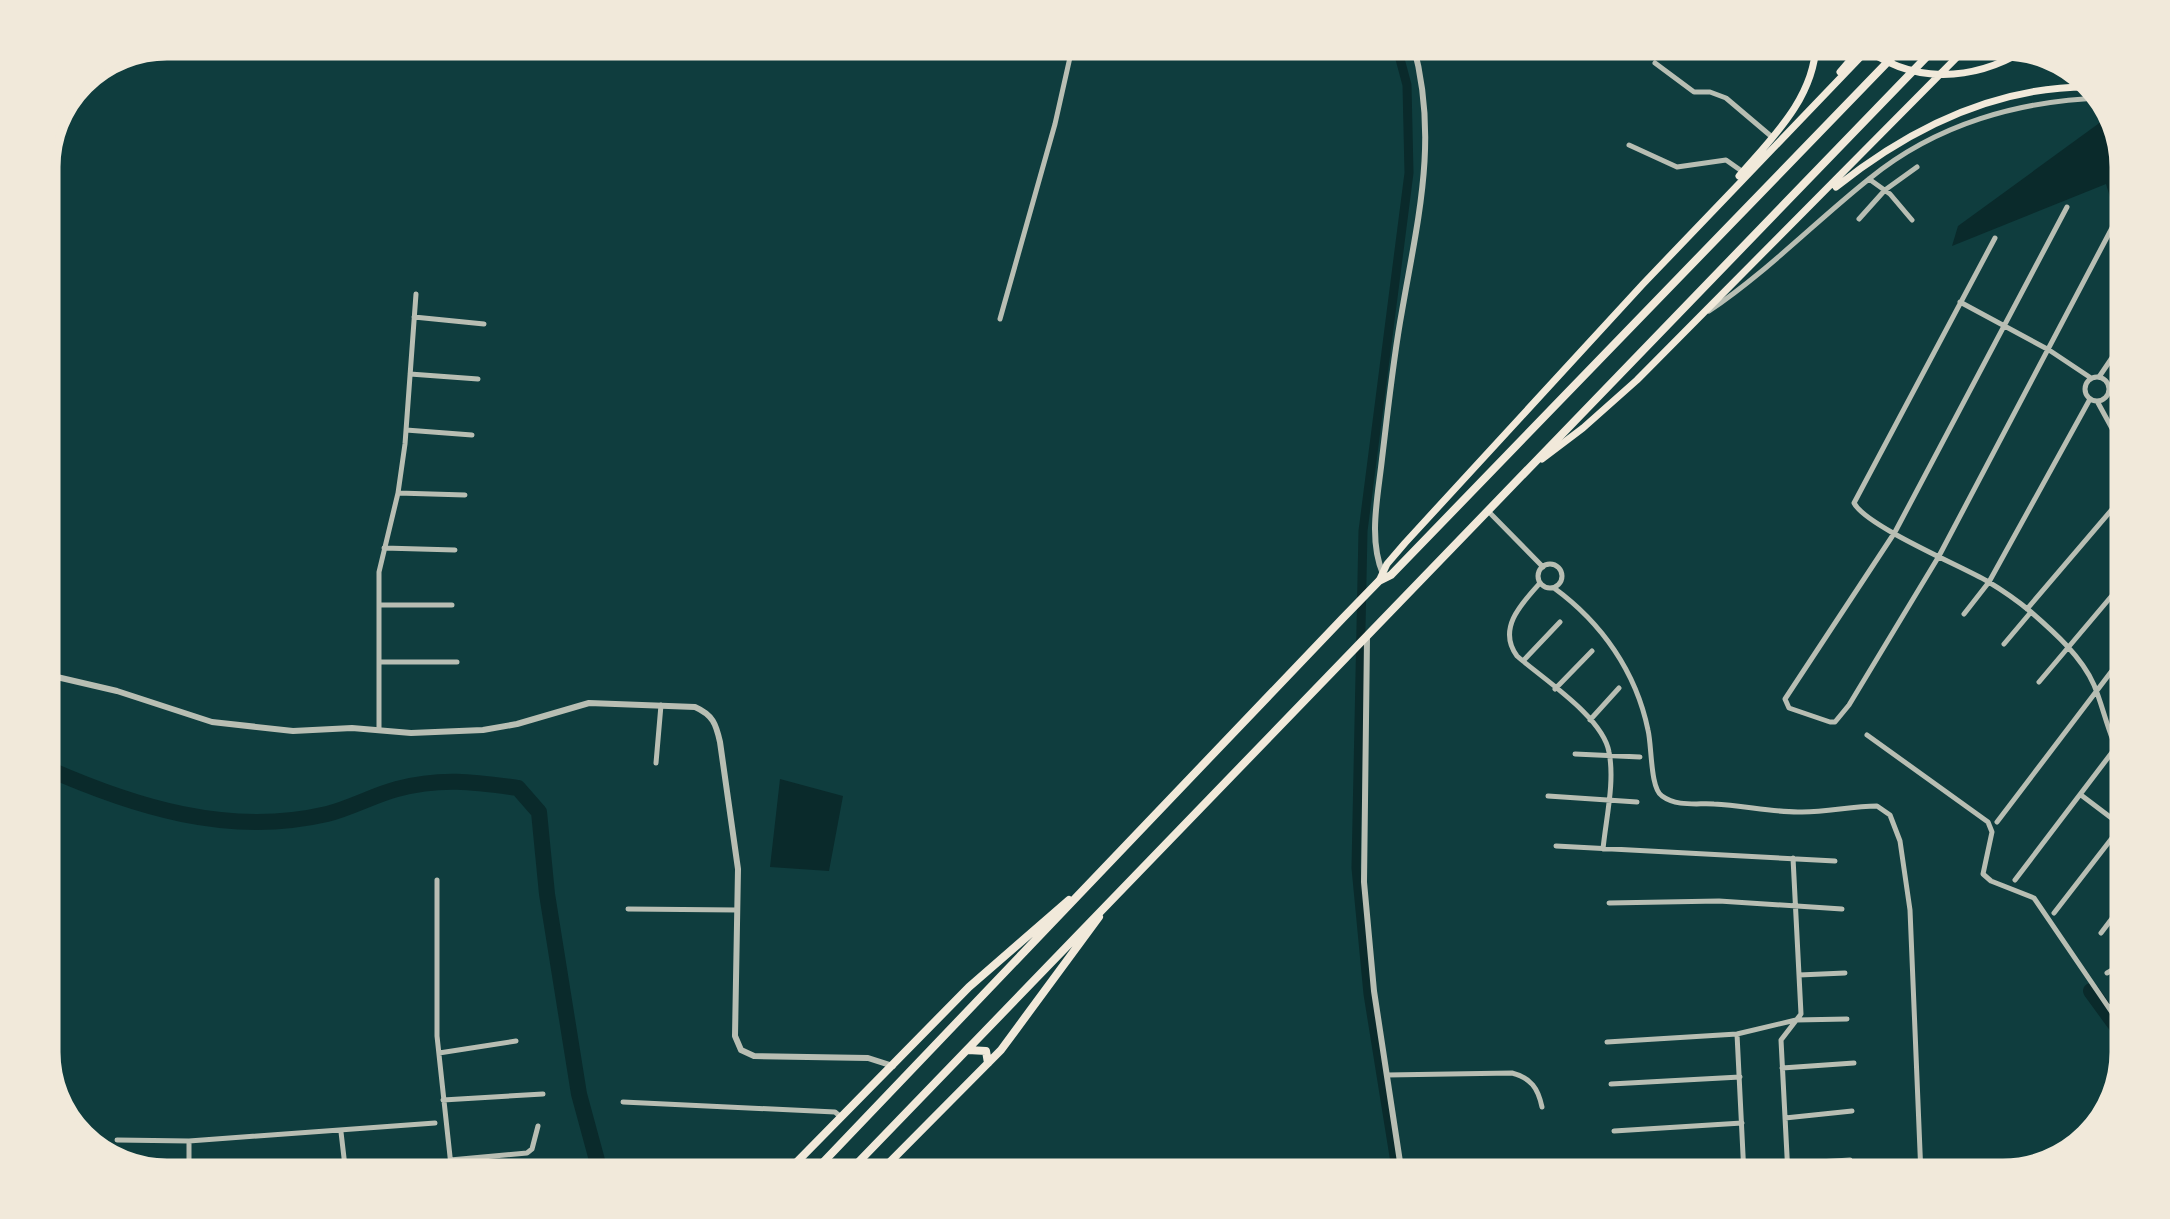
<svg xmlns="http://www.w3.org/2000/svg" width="2170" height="1219" viewBox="0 0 2170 1219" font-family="'Public Sans',sans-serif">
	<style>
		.water { fill: #0a2a2b }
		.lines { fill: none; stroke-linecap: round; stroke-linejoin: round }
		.canal { stroke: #0a2a2b; stroke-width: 9 }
		.river { stroke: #0a2a2b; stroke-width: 16 }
		.minor { stroke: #b8beb3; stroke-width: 5 }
		.tertiary { stroke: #b8beb3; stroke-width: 6 }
		.secondary { stroke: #f1e9da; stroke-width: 7 }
		.primary { stroke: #f1e9da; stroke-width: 8 }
		.rim { fill: none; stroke: #f1e9da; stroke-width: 9 }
	</style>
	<rect width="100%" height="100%" fill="#0f3d3e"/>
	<path class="water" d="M 2109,116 L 2126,159 L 2126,249 L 2106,184 L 1952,246 L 1958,226 Z
		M 780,779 L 843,796 L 829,871 L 770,867 Z"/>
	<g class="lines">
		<path class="canal" d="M 1396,44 L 1407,85 L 1409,173 L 1363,531 L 1356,868 L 1368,994 L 1397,1175"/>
		<path class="river" d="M 44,767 C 134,807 229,837 327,814 C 351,808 374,795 397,789 C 441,777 475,782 518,788 L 539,812 L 547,894 L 579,1094 L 601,1175
			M 2091,991 L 2126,1039"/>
		<path class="minor" d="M 1655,63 L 1694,92 L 1710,92 L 1726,98 L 1772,137
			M 1629,145 L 1677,167 L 1726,160 L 1743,172
			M 1869,179 L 1890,194 L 1912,220
			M 2067,207 L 1895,532 L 1785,699 L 1789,708 L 1830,722 L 1835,722 L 1849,705 L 1939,556 L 2113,226
			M 1859,219 L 1885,190 L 1917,167
			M 1995,238 L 1854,503 C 1866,526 1961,566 1987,581 C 2002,590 2018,601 2031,612 C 2054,632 2082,657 2094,685 C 2105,711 2109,741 2126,764
			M 1960,302 L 2049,350 L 2091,378
			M 1709,311 C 1767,272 1815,222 1869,179 C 1936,124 2020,100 2106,98
			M 414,317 L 484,324
			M 1000,319 L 1055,124 L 1073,44
			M 410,374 L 478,379
			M2085 389a12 12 0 1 1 24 0a12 12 0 1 1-24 0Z
			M 2099,377 L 2126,337
			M 2097,401 L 2126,454
			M 406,430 L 472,435
			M 2113,432 L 2126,419
			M 398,493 L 465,495
			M 1488,511 L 1543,567
			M 384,548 L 455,550
			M1538 576a12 12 0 1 1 24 0a12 12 0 1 1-24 0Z
			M 1540,583 C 1521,604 1497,629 1517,656 C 1543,679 1603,717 1609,752 C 1615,782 1606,818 1603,849
			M 1554,588 C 1602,623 1636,672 1648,730 C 1652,746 1650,788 1662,796 C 1677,807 1697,803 1714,804 C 1742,805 1770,812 1798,812 C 1825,813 1850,806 1877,806 L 1890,815 L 1900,841 L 1910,910 L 1921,1175
			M 379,605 L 452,605
			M 2027,609 L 2126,493
			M 1964,614 L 1989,582 L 2090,399
			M 2004,644 L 2031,612
			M 1523,661 L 1560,622
			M 380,662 L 457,662
			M 2122,665 L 2126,662
			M 2039,682 L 2126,579
			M 1555,689 L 1592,651
			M 1590,720 L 1619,688
			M 379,730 L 379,572 L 398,493 L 405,444 L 416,294
			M 1867,735 L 1988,822 L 1992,832 L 1983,874 L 1991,881 L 2034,898 L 2126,1033
			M 1575,754 L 1640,757
			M 656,763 L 661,705
			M 2081,795 L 2122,826
			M 1548,796 L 1637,802
			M 1997,822 L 2111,672
			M 1556,846 L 1835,861
			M 437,880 L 437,1036 L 452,1175
			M 2015,880 L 2126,734
			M 1609,903 L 1719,901 L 1842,909
			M 628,909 L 737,910
			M 2054,913 L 2126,820
			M 2101,933 L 2126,900
			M 2107,973 L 2126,962
			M 1799,975 L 1845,973
			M 2109,1008 L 2126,996
			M 1737,1034 L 1744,1175
			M 1607,1042 L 1737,1034 L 1796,1020 L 1847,1019
			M 439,1053 L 516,1041
			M 1782,1068 L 1854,1063
			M 1387,1075 L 1512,1073 C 1531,1078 1538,1088 1542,1107
			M 1611,1084 L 1740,1077
			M 443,1100 L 543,1094
			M 623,1102 L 835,1112 L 841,1117
			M 1785,1118 L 1852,1111
			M 1614,1131 L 1742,1123
			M 341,1132 L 346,1175
			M 117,1140 L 189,1141 L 435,1123
			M 450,1160 L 527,1153 L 532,1149 L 538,1126
			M 1787,1164 L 1850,1160
			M 189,1175 L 189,1141
			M 352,1175 L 438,1169
			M 1623,1175 L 1744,1166
			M 1788,1175 L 1781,1040 L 1801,1014 L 1793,858"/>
		<path class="tertiary" d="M 1383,574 C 1368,539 1378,496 1382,459 C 1388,410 1393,360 1402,311 C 1418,218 1439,138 1413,44
			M 1367,639 L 1364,882 L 1374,991 L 1402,1175
			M 44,674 L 117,691 L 212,722 L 293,731 L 352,728 L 411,733 L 483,730 L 517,724 L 589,703 L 695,707 C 713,715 716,724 720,742 L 738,869 L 735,1036 L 741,1050 L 754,1056 L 868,1058 L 893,1066"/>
		<path class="secondary" d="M 1860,44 C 1910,85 1972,82 2025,50
			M 1840,72 L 1864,44
			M 1739,176 C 1773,137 1814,98 1816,44
			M 1836,187 C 1910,128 1996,85 2094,87
			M 1542,459 L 1583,428 L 1637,380 L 1970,44
			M 1379,581 L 1387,564 L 1405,543 L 1643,284 L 1873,44"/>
		<path class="primary" d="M 968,1050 L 986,1051 L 988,1063
			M 784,1175 L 969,987 L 1069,900
			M 811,1175 L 1343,618 L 1379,581 L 1391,575 L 1905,44
			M 846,1175 L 1939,44
			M 877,1175 L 1001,1050 L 1099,917"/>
	</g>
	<path d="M0 0H2170V1219H0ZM167 56H2003A111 111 0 0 1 2114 167V1052A111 111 0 0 1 2003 1163H167A111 111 0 0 1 56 1052V167A111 111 0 0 1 167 56Z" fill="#f1e9da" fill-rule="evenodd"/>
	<path class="rim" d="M167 56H2003A111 111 0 0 1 2114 167V1052A111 111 0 0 1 2003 1163H167A111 111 0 0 1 56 1052V167A111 111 0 0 1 167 56Z"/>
</svg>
